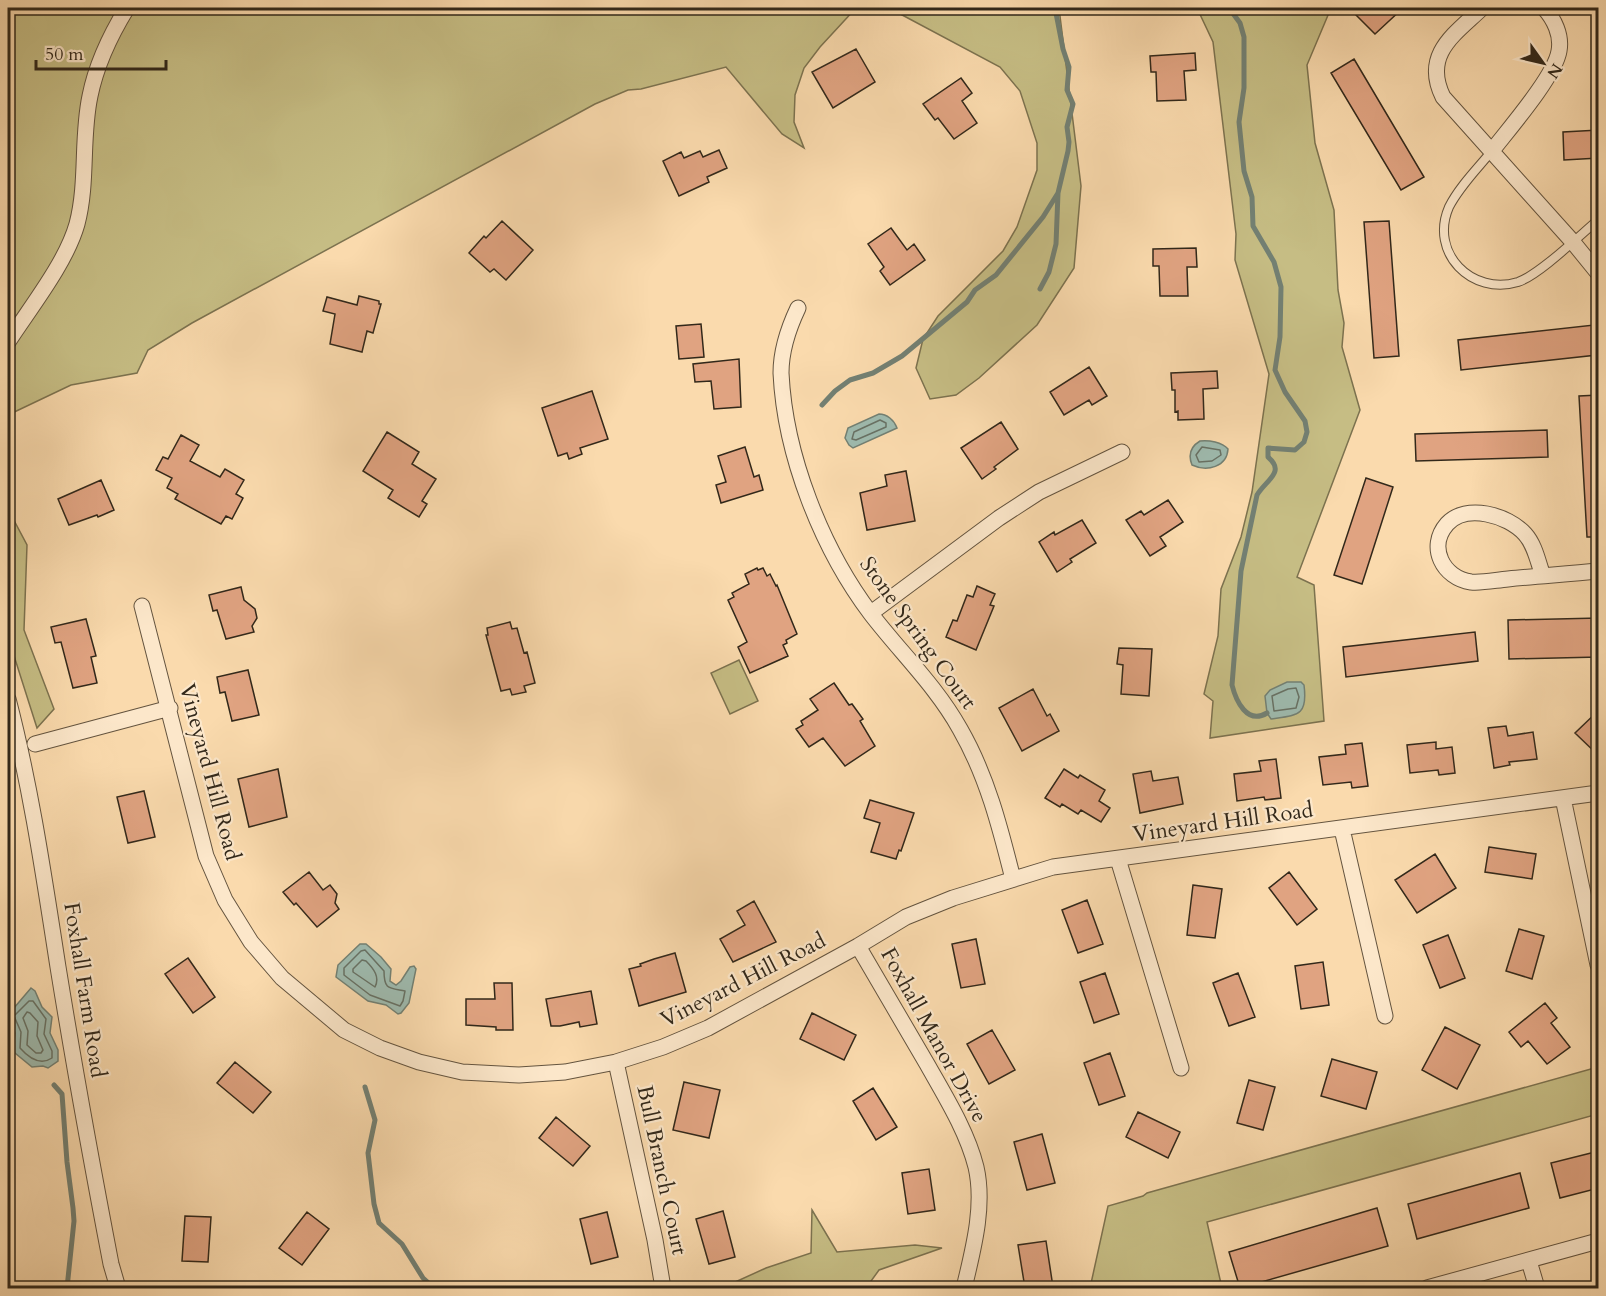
<svg xmlns="http://www.w3.org/2000/svg" width="1606" height="1296" viewBox="0 0 1606 1296" font-family="Cardo,serif">
	<style>
		.green { fill: #c6bd84; stroke: #7c724f; stroke-width: 1.5 }
		.water { fill: #9ebaae; stroke: #738073; stroke-width: 1.5 }
		.lines { fill: none; stroke-linecap: round; stroke-linejoin: round }
		.shore { stroke: #687164; stroke-width: 1.5 }
		.stream { stroke: #738073; stroke-width: 5 }
		.building { fill: #e0a381; stroke: #32281a; stroke-width: 1.5 }
		.lane-casing { stroke: #64543f; stroke-width: 10 }
		.street-casing { stroke: #64543f; stroke-width: 17 }
		.lane { stroke: #fce7ca; stroke-width: 8 }
		.street { stroke: #fce7ca; stroke-width: 15 }
		.labels { text-anchor: middle; dominant-baseline: central; stroke-width: 4.5; stroke-linejoin: round; paint-order: stroke }
		.street-label { font-size: 22px; fill: #32281a; stroke: #fce7ca }
	</style>
	<rect width="100%" height="100%" fill="#fadaad"/>
	<filter id="stains"><feTurbulence type="fractalNoise" baseFrequency=".00333" numOctaves="4"/><feColorMatrix values="0 0 0 0 .2 0 0 0 0 .09 0 0 0 0 .02 0 0 0 .5 -.17"/></filter>
	<radialGradient id="worn" r=".72"><stop offset=".6" stop-color="#630" stop-opacity="0"/><stop offset="1" stop-color="#630" stop-opacity=".3"/></radialGradient>
	<path class="green" d="M 8,8 L 861,8 L 856,8 L 820,47 L 804,68 L 795,95 L 794,122 L 804,148 L 782,134 L 726,67 L 641,89 L 628,90 L 595,104 L 192,323 L 148,350 L 137,373 L 71,385 L 8,415 Z
		M 889,8 L 1059,8 L 1081,186 L 1074,268 L 1037,325 L 979,378 L 956,395 L 930,399 L 916,368 L 923,339 L 938,316 L 1003,251 L 1017,227 L 1037,170 L 1037,143 L 1020,91 L 1000,67 Z
		M 1197,8 L 1331,8 L 1307,65 L 1315,143 L 1334,210 L 1338,290 L 1344,323 L 1342,347 L 1360,410 L 1297,577 L 1314,585 L 1324,721 L 1210,738 L 1213,701 L 1204,694 L 1218,636 L 1221,589 L 1241,537 L 1252,492 L 1269,374 L 1235,260 L 1236,234 L 1213,42 Z
		M 8,509 L 27,545 L 24,630 L 54,709 L 37,728 L 8,637 Z
		M 739,660 L 758,701 L 730,714 L 711,673 Z
		M 1598,1067 L 1598,1114 L 1207,1222 L 1222,1288 L 1090,1288 L 1108,1206 L 1143,1196 L 1147,1193 Z
		M 812,1210 L 837,1252 L 915,1245 L 942,1248 L 879,1270 L 866,1288 L 722,1288 L 766,1268 L 811,1253 Z"/>
	<path class="water" d="M 879,414 C 887,414 894,420 897,428 L 853,448 L 849,445 L 845,438 L 848,428 Z
		M 1200,441 C 1209,440 1222,442 1228,449 C 1227,467 1207,472 1192,465 C 1188,455 1190,447 1200,441 Z
		M 1287,682 L 1301,682 L 1304,685 C 1308,716 1298,715 1271,719 L 1267,713 L 1265,696 L 1270,690 Z
		M 360,944 L 366,944 L 381,957 L 391,969 L 390,981 L 396,985 L 401,981 L 410,967 L 414,966 L 416,969 L 409,1003 L 401,1013 L 398,1014 L 386,1005 L 368,1001 L 336,977 L 338,965 Z
		M 31,988 L 35,991 L 42,1007 L 52,1017 L 50,1033 L 58,1050 L 58,1061 L 48,1068 L 43,1066 L 32,1067 L 15,1053 L 13,1049 L 15,1033 L 8,1015 Z"/>
	<g class="lines">
		<path class="shore" d="M 880,420 L 886,423 L 886,427 L 856,440 L 852,439 L 854,432 Z
			M 1202,447 L 1220,450 L 1221,455 L 1212,461 L 1199,462 L 1196,455 Z
			M 1296,688 L 1299,697 L 1296,708 L 1274,711 L 1272,696 L 1288,689 Z
			M 365,950 L 384,971 C 384,990 389,988 405,991 L 403,1001 L 400,1006 L 370,995 L 344,975 L 344,968 L 361,951 Z
			M 362,960 L 366,961 C 374,969 380,977 375,987 L 353,972 L 353,969 Z
			M 29,1001 L 33,1001 L 46,1019 L 44,1034 L 52,1051 L 52,1058 C 40,1066 28,1057 20,1048 L 21,1032 L 14,1016 Z
			M 27,1012 L 30,1013 L 38,1022 L 37,1036 L 43,1050 L 41,1053 L 36,1053 L 27,1045 L 28,1031 L 23,1018 Z"/>
		<path class="stream" d="M 1229,8 L 1240,23 L 1244,37 L 1244,88 L 1239,122 L 1244,171 L 1252,197 L 1253,226 L 1274,262 L 1281,287 L 1280,337 L 1275,370 L 1285,392 L 1305,421 L 1307,432 L 1304,442 L 1295,450 L 1268,448 L 1268,457 C 1286,472 1266,480 1257,495 L 1241,571 L 1232,685 C 1236,701 1247,725 1267,713
			M 1040,289 L 1049,272 L 1056,244 L 1058,193 L 1068,151 L 1069,142 L 1067,127 L 1073,104 L 1067,90 L 1069,67 L 1063,49 L 1055,8
			M 822,405 L 835,391 L 850,380 L 873,373 L 902,356 L 967,302 L 975,290 L 996,275 L 1043,217 L 1058,193
			M 54,1085 L 62,1094 L 67,1162 L 73,1208 L 74,1221 L 67,1288
			M 365,1087 L 375,1120 L 368,1153 L 374,1204 L 379,1223 L 402,1244 L 423,1278 L 434,1288"/>
	</g>
	<path class="building" d="M 1349,8 L 1403,8 L 1375,34 Z
		M 856,49 L 875,82 L 833,108 L 812,72 Z
		M 1195,53 L 1196,70 L 1184,71 L 1186,100 L 1157,101 L 1156,72 L 1151,72 L 1150,56 Z
		M 1354,59 L 1424,177 L 1401,190 L 1331,73 Z
		M 961,78 L 972,93 L 962,101 L 977,123 L 954,139 L 938,118 L 935,120 L 923,104 Z
		M 1599,130 L 1599,158 L 1564,160 L 1563,132 Z
		M 719,150 L 727,168 L 707,177 L 709,182 L 679,196 L 663,161 L 681,152 L 684,158 L 700,151 L 703,157 Z
		M 502,221 L 533,250 L 506,280 L 494,269 L 490,272 L 469,253 L 484,236 L 486,238 Z
		M 1389,221 L 1399,356 L 1374,358 L 1364,222 Z
		M 891,228 L 907,250 L 914,244 L 925,260 L 890,285 L 880,271 L 884,267 L 868,244 Z
		M 1196,248 L 1197,267 L 1187,267 L 1188,296 L 1160,296 L 1159,266 L 1153,266 L 1153,249 Z
		M 359,296 L 379,301 L 379,304 L 381,304 L 373,333 L 367,331 L 362,352 L 330,344 L 335,314 L 323,311 L 327,297 L 357,305 Z
		M 701,324 L 704,357 L 679,359 L 676,326 Z
		M 1594,325 L 1597,355 L 1461,370 L 1458,340 Z
		M 739,359 L 741,407 L 714,409 L 711,381 L 695,382 L 693,364 Z
		M 1089,367 L 1107,396 L 1092,405 L 1089,400 L 1064,415 L 1050,392 Z
		M 1217,371 L 1218,388 L 1203,389 L 1204,419 L 1178,420 L 1178,411 L 1175,412 L 1175,390 L 1172,390 L 1171,373 Z
		M 592,391 L 608,439 L 580,448 L 582,454 L 569,459 L 567,453 L 558,456 L 542,408 Z
		M 1599,395 L 1599,537 L 1587,537 L 1579,396 Z
		M 1001,422 L 1018,449 L 994,467 L 996,469 L 982,479 L 961,448 Z
		M 1547,430 L 1548,457 L 1416,461 L 1415,434 Z
		M 387,432 L 419,452 L 412,464 L 436,479 L 422,501 L 427,504 L 419,517 L 388,498 L 393,490 L 363,471 Z
		M 181,435 L 199,445 L 190,461 L 220,477 L 225,469 L 244,480 L 236,494 L 243,498 L 232,519 L 226,516 L 221,524 L 175,499 L 178,494 L 167,488 L 172,478 L 156,470 L 163,457 L 168,459 Z
		M 745,447 L 754,477 L 759,475 L 763,490 L 721,503 L 716,485 L 726,482 L 718,456 Z
		M 906,471 L 915,521 L 867,530 L 860,493 L 887,486 L 885,475 Z
		M 1366,478 L 1393,487 L 1362,584 L 1334,575 Z
		M 101,480 L 114,510 L 98,517 L 97,515 L 69,525 L 58,499 Z
		M 1168,500 L 1183,522 L 1160,537 L 1166,546 L 1150,556 L 1126,520 L 1141,511 L 1144,515 Z
		M 1082,520 L 1096,543 L 1070,559 L 1072,562 L 1057,572 L 1039,542 L 1054,532 L 1055,535 Z
		M 757,568 L 758,570 L 763,568 L 767,576 L 770,574 L 776,586 L 777,585 L 797,634 L 786,640 L 787,643 L 783,645 L 788,656 L 750,673 L 738,647 L 747,642 L 728,600 L 734,597 L 732,593 L 749,584 L 745,574 Z
		M 977,586 L 995,594 L 990,605 L 994,606 L 976,650 L 946,637 L 953,620 L 957,621 L 967,595 L 973,597 Z
		M 241,587 L 244,600 L 255,609 L 257,618 L 252,626 L 254,632 L 226,639 L 217,610 L 213,611 L 209,595 Z
		M 1599,618 L 1599,657 L 1509,659 L 1508,620 Z
		M 86,619 L 96,656 L 91,657 L 97,683 L 73,688 L 61,642 L 55,643 L 51,627 Z
		M 510,622 L 512,629 L 517,628 L 524,653 L 527,652 L 535,683 L 524,686 L 526,692 L 512,695 L 510,689 L 501,691 L 486,635 L 488,635 L 487,628 Z
		M 1475,632 L 1478,661 L 1346,677 L 1343,647 Z
		M 1119,648 L 1152,649 L 1149,696 L 1121,694 L 1123,665 L 1117,664 Z
		M 248,670 L 259,715 L 232,721 L 225,692 L 220,693 L 217,677 Z
		M 834,683 L 849,705 L 852,704 L 863,719 L 860,721 L 875,746 L 845,766 L 823,738 L 809,747 L 796,729 L 803,725 L 801,721 L 818,710 L 810,699 Z
		M 1033,689 L 1047,716 L 1050,714 L 1059,731 L 1022,751 L 999,708 Z
		M 1599,710 L 1599,756 L 1575,733 Z
		M 1506,726 L 1508,736 L 1533,732 L 1537,759 L 1509,762 L 1510,765 L 1494,768 L 1488,728 Z
		M 1436,742 L 1436,749 L 1452,747 L 1455,773 L 1439,775 L 1438,770 L 1410,773 L 1407,745 Z
		M 1362,743 L 1368,786 L 1352,788 L 1351,782 L 1323,785 L 1319,757 L 1346,754 L 1345,745 Z
		M 1276,759 L 1281,798 L 1265,800 L 1264,797 L 1237,801 L 1234,774 L 1261,771 L 1259,761 Z
		M 278,769 L 287,817 L 249,827 L 238,779 Z
		M 1064,769 L 1078,778 L 1080,775 L 1105,790 L 1099,801 L 1110,808 L 1101,822 L 1081,810 L 1078,814 L 1062,804 L 1060,807 L 1045,798 Z
		M 1151,771 L 1153,781 L 1178,777 L 1183,804 L 1140,813 L 1133,774 Z
		M 144,791 L 155,837 L 128,843 L 117,797 Z
		M 870,800 L 914,813 L 901,851 L 899,850 L 896,859 L 871,852 L 880,823 L 864,818 Z
		M 1489,847 L 1536,854 L 1532,879 L 1485,872 Z
		M 1435,854 L 1456,888 L 1417,913 L 1395,880 Z
		M 309,872 L 323,890 L 330,885 L 337,894 L 335,903 L 339,909 L 317,927 L 296,903 L 294,905 L 283,892 Z
		M 1289,872 L 1317,909 L 1297,925 L 1269,888 Z
		M 1193,885 L 1222,889 L 1215,938 L 1187,935 Z
		M 1087,900 L 1103,944 L 1078,953 L 1062,910 Z
		M 754,901 L 776,942 L 733,962 L 720,939 L 745,925 L 737,911 Z
		M 1519,929 L 1544,936 L 1532,979 L 1506,971 Z
		M 1448,935 L 1465,978 L 1440,988 L 1423,945 Z
		M 976,939 L 985,984 L 961,988 L 952,944 Z
		M 675,953 L 686,992 L 639,1006 L 629,969 L 641,966 L 640,964 L 654,959 Z
		M 188,958 L 215,997 L 193,1013 L 165,974 Z
		M 1323,962 L 1329,1005 L 1301,1009 L 1295,966 Z
		M 1105,973 L 1119,1014 L 1094,1023 L 1080,982 Z
		M 1238,973 L 1255,1017 L 1229,1026 L 1213,983 Z
		M 494,983 L 512,983 L 513,1030 L 496,1030 L 496,1027 L 466,1025 L 466,999 L 495,999 Z
		M 591,991 L 597,1024 L 580,1027 L 579,1022 L 560,1026 L 551,1026 L 546,999 Z
		M 1545,1003 L 1557,1018 L 1551,1023 L 1570,1047 L 1547,1064 L 1528,1041 L 1521,1047 L 1509,1032 Z
		M 812,1013 L 856,1035 L 844,1060 L 800,1039 Z
		M 1445,1027 L 1480,1045 L 1457,1089 L 1422,1070 Z
		M 992,1030 L 1015,1070 L 989,1084 L 967,1044 Z
		M 1110,1053 L 1125,1096 L 1099,1105 L 1084,1063 Z
		M 1332,1059 L 1377,1072 L 1366,1109 L 1321,1096 Z
		M 235,1062 L 271,1092 L 253,1113 L 217,1083 Z
		M 1249,1080 L 1275,1087 L 1263,1130 L 1237,1123 Z
		M 684,1082 L 720,1090 L 709,1138 L 673,1130 Z
		M 873,1088 L 897,1127 L 876,1140 L 853,1101 Z
		M 1138,1112 L 1180,1132 L 1168,1158 L 1126,1137 Z
		M 556,1117 L 590,1146 L 573,1166 L 539,1138 Z
		M 1042,1134 L 1055,1183 L 1027,1190 L 1014,1142 Z
		M 1599,1151 L 1599,1188 L 1560,1198 L 1551,1163 Z
		M 929,1169 L 935,1210 L 908,1214 L 902,1173 Z
		M 1520,1173 L 1529,1208 L 1417,1239 L 1408,1204 Z
		M 1377,1208 L 1388,1246 L 1240,1288 L 1229,1252 Z
		M 723,1211 L 735,1257 L 709,1264 L 696,1219 Z
		M 307,1212 L 329,1229 L 302,1265 L 279,1248 Z
		M 607,1212 L 618,1257 L 591,1264 L 580,1219 Z
		M 185,1216 L 211,1217 L 208,1262 L 182,1261 Z
		M 1046,1241 L 1053,1287 L 1025,1288 L 1018,1245 Z"/>
	<g class="lines">
		<defs>
			<path id="lane" d="M 1491,152 C 1477,169 1459,187 1449,207 C 1429,253 1472,296 1518,282 C 1539,275 1579,236 1598,220"/>
			<path id="street" d="M 1482,8 C 1455,34 1422,54 1443,97 L 1572,241 L 1598,273
				M 1491,152 C 1508,130 1555,76 1559,51 C 1562,35 1554,19 1544,8
				M 798,308 C 789,327 781,352 781,373 C 785,456 822,549 871,614 C 901,653 936,686 960,729 C 987,776 1000,827 1013,879
				M 8,342 C 30,308 66,263 77,224 C 88,182 81,138 90,96 C 96,66 111,34 127,8
				M 1543,576 C 1538,562 1535,545 1525,534 C 1508,515 1466,503 1447,524 C 1427,547 1443,578 1471,582 C 1483,583 1496,580 1508,579 C 1538,576 1568,574 1598,571
				M 142,606 L 206,856 L 225,900 L 251,942 L 282,978 L 344,1030 L 380,1048 L 419,1062 L 462,1072 L 519,1075 L 565,1072 L 616,1062 L 663,1047 L 708,1028 L 858,946 L 906,917 L 953,898 L 1053,867 L 1598,793
				M 871,613 L 999,518 L 1039,492 L 1122,452
				M 8,699 C 31,787 44,877 58,967 C 74,1066 92,1165 111,1264 L 118,1288
				M 35,744 L 170,708
				M 1563,798 L 1598,965
				M 1342,829 L 1385,1016
				M 1118,859 L 1181,1068
				M 858,946 C 881,985 904,1025 927,1064 C 945,1096 967,1131 976,1167 C 985,1206 973,1250 964,1288
				M 616,1062 L 655,1240 L 663,1288
				M 1529,1261 L 1537,1288
				M 1427,1288 L 1598,1241"/>
		</defs>
		<use href="#lane" class="lane-casing"/>
		<use href="#street" class="street-casing"/>
		<use href="#lane" class="lane"/>
		<use href="#street" class="street"/>
	</g>
	<g class="labels">
		<g class="street-label">
			<text transform="translate(918 633) rotate(54)">Stone Spring Court</text>
			<text transform="translate(210 772) rotate(75)">Vineyard Hill Road</text>
			<text transform="translate(1223 822) rotate(-8)">Vineyard Hill Road</text>
			<text transform="translate(743 980) rotate(-27)">Vineyard Hill Road</text>
			<text transform="translate(85 990) rotate(81)">Foxhall Farm Road</text>
			<text transform="translate(934 1035) rotate(61)">Foxhall Manor Drive</text>
			<text transform="translate(662 1170) rotate(78)">Bull Branch Court</text>
		</g>
	</g>
	<rect width="1606" height="1296" fill="none" stroke="#fadaad" stroke-width="30"/>
	<rect x="9" y="9" width="1588" height="1278" fill="none" stroke="#32281a" stroke-width="3"/>
	<rect x="15" y="15" width="1576" height="1266" fill="none" stroke="#32281a" stroke-width="1.5"/>
	<g transform="translate(1543 63) rotate(124)" stroke="#fce7ca" stroke-width="4.5" paint-order="stroke">
	<path d="M0-4.5L10 22L0 15L-10 22Z" fill="#32281a"/>
	<text y="-9" font-size="16" font-weight="bold" text-anchor="middle" fill="#32281a">N</text>
	</g>
	<path d="M36 60v9h130v-9" fill="none" stroke="#32281a" stroke-width="3"/>
	<text x="45" y="60" font-size="18" fill="#32281a" stroke="#fce7ca" stroke-width="4.5" paint-order="stroke">50 m</text>
	<rect width="100%" height="100%" filter="url(#stains)"/>
	<rect width="100%" height="100%" fill="url(#worn)"/>
</svg>
